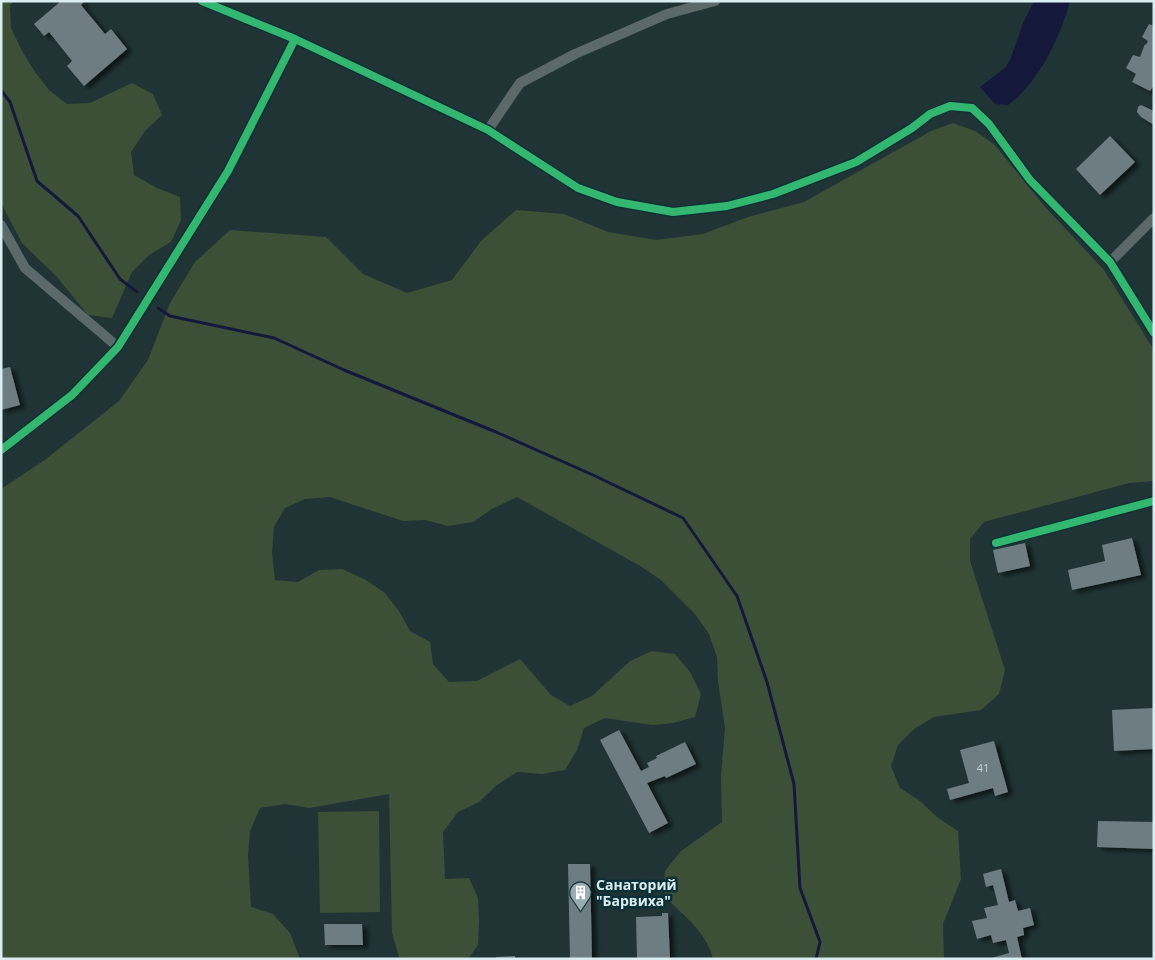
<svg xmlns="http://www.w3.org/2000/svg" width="1155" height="960" viewBox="0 0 1155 960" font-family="'Open Sans',sans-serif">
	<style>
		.green { fill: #3b5037 }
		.water { fill: #14193c }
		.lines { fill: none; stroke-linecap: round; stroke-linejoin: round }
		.stream { stroke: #14193c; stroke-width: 3 }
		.building { fill: #6e7d81; filter: url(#shadow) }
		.street { stroke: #5b696b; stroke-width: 10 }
		.cycleway-casing { stroke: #0c3035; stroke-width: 11 }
		.cycleway { stroke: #33b770; stroke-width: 8 }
		.labels { text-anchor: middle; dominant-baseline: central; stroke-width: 5; stroke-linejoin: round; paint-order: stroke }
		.number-label { font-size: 11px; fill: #bfd1d4 }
		.poi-label { font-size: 14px; font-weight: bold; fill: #daedf0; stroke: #0c3035; text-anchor: start }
	</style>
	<defs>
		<filter id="shadow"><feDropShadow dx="5" dy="3" stdDeviation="2.5" flood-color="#0009"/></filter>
	</defs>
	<rect width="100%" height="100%" fill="#203436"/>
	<path class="green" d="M 1,1 L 14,1 L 10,5 L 11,28 L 22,51 L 35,72 L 49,90 L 67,104 L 90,103 L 132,83 L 153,94 L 162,115 L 145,131 L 131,152 L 134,175 L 157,188 L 180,197 L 181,220 L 171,242 L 149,255 L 132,272 L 112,318 L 88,315 L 57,277 L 22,243 L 1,203 Z
		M 953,123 L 975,131 L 995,145 L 1046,208 L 1104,270 L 1154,350 L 1154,481 L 1129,483 L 984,522 L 970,539 L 970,561 L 1005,670 L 999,694 L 981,710 L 934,717 L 914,729 L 898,745 L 891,766 L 900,788 L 920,801 L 937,817 L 958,831 L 961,879 L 943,924 L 944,959 L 713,959 C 707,932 682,914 664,896 L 665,871 L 681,851 L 722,822 L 721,775 L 725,728 L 718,681 L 717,657 L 709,634 L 695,614 L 662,581 L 642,567 L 517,497 L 492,509 L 473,522 L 448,526 L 425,520 L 403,521 L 330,497 L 305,499 L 285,508 L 274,527 L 272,553 L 275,580 L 298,582 L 319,570 L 342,569 L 366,580 L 385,593 L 399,611 L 410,631 L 430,642 L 433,664 L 449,682 L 477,681 L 520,659 L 551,695 L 570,706 L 592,696 L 630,661 L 652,651 L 675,654 L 690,672 L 701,694 L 695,717 L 673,723 L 652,725 L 605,718 L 584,728 L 577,750 L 565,770 L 542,774 L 517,772 L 497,785 L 479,802 L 458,812 L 443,832 L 445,879 L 469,878 L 478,898 L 479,922 L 478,945 L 468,959 L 403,959 L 399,957 L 392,933 L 389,794 L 309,808 L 285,804 L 260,808 L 250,831 L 248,856 L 251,907 L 273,914 L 290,933 L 300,959 L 1,959 L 1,489 L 46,459 L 119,401 L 148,360 L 170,303 L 195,262 L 230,230 L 326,237 L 363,274 L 407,293 L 452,280 L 481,241 L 516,210 L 564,214 L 608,232 L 656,240 L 703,234 L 748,217 L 804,202 L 931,131 Z
		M 379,811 L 380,912 L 320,913 L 318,812 Z"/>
	<path class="water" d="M 1034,1 L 1070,1 C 1061,36 1038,84 1008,105 L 995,104 L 980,87 L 1006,67 L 1011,57 L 1024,21 Z"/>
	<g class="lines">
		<path class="stream" d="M 1,90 L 10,102 L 37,181 L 78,216 L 120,279 L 137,292
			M 158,308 L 170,316 L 274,338 L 344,370 L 496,432 L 593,475 L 683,518 L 737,596 L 767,682 L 794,784 L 800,888 L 820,942 L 816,959"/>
	</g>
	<path class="building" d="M 61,1 L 85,1 L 81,5 L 105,34 L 111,29 L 127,49 L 84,86 L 67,66 L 72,61 L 49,32 L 44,36 L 34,24 Z
		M 1149,24 L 1154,26 L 1154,85 L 1150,91 L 1132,82 L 1136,74 L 1126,68 L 1133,55 L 1140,57 L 1145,44 L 1146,45 L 1148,41 L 1142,37 Z
		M 1141,105 L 1154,111 L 1154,125 L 1141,117 L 1137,112 L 1138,107 Z
		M 1110,136 L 1135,162 L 1100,195 L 1076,169 Z
		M 10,367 L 20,405 L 1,410 L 1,369 Z
		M 1132,538 L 1141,575 L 1072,590 L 1068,570 L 1105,561 L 1102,545 Z
		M 1025,543 L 1030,566 L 998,573 L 993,550 Z
		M 1153,708 L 1154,749 L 1114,751 L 1112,710 Z
		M 619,730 L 641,771 L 649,767 L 647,763 L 657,758 L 656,756 L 685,742 L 696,764 L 666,778 L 665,776 L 647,783 L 668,823 L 649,833 L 600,740 Z
		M 994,741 L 1008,792 L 995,796 L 993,788 L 950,800 L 947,789 L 969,783 L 960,750 Z
		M 1098,821 L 1154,822 L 1154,849 L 1097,847 Z
		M 568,864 L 590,864 L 592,959 L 570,959 Z
		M 1001,869 L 1009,902 L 1015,900 L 1018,911 L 1030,908 L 1034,925 L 1023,928 L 1024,935 L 1017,937 L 1022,959 L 988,959 L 1009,953 L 1006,940 L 993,943 L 991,935 L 977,939 L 972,921 L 987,918 L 984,908 L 998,905 L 993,885 L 986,887 L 983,874 Z
		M 662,913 L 668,913 L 670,959 L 637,958 L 636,917 L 662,916 Z
		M 324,924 L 362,924 L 363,945 L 325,945 Z
		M 515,956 L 515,959 L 496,959 L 496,957 Z"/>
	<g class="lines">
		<path class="street" d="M 202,1 L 295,39 L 488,130 L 578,188 L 617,202 L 673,212 L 727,206 L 773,194 L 856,162 L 912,128 L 930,114 L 950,106 L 972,108 L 989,124 L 1030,180 L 1110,262 L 1154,333
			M 488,130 L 520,83 L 575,54 L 667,14 L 715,1
			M 1,225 L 25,268 L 118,347
			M 1110,262 L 1154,218
			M 1,450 L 72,395 L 118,347 L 228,171 L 295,39
			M 996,543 L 1154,501"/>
		<defs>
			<path id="cycleway" d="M 202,1 L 295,39 L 488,130 L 578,188 L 617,202 L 673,212 L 727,206 L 773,194 L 856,162 L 912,128 L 930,114 L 950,106 L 972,108 L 989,124 L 1030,180 L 1110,262 L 1154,333
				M 1,450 L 72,395 L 118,347 L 228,171 L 295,39
				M 996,543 L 1154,501"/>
		</defs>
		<use href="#cycleway" class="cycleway-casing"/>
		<use href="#cycleway" class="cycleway"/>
	</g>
	<defs>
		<symbol id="building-pin" viewBox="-11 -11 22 30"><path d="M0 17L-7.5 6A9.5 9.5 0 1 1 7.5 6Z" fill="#99acaf" stroke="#0c3035"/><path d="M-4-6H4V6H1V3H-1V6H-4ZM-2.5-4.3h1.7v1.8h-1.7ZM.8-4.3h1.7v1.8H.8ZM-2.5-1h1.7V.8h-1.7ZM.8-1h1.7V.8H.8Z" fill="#fff"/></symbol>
	</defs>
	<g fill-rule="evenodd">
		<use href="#building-pin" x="568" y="880" width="25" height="34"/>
	</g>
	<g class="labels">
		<g class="number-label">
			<text x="983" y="767">41</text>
		</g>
		<g class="poi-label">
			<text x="596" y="884">Санаторий<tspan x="596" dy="16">"Барвиха"</tspan></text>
		</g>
	</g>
	<rect width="1155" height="960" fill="none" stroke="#daedf0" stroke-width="5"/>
</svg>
